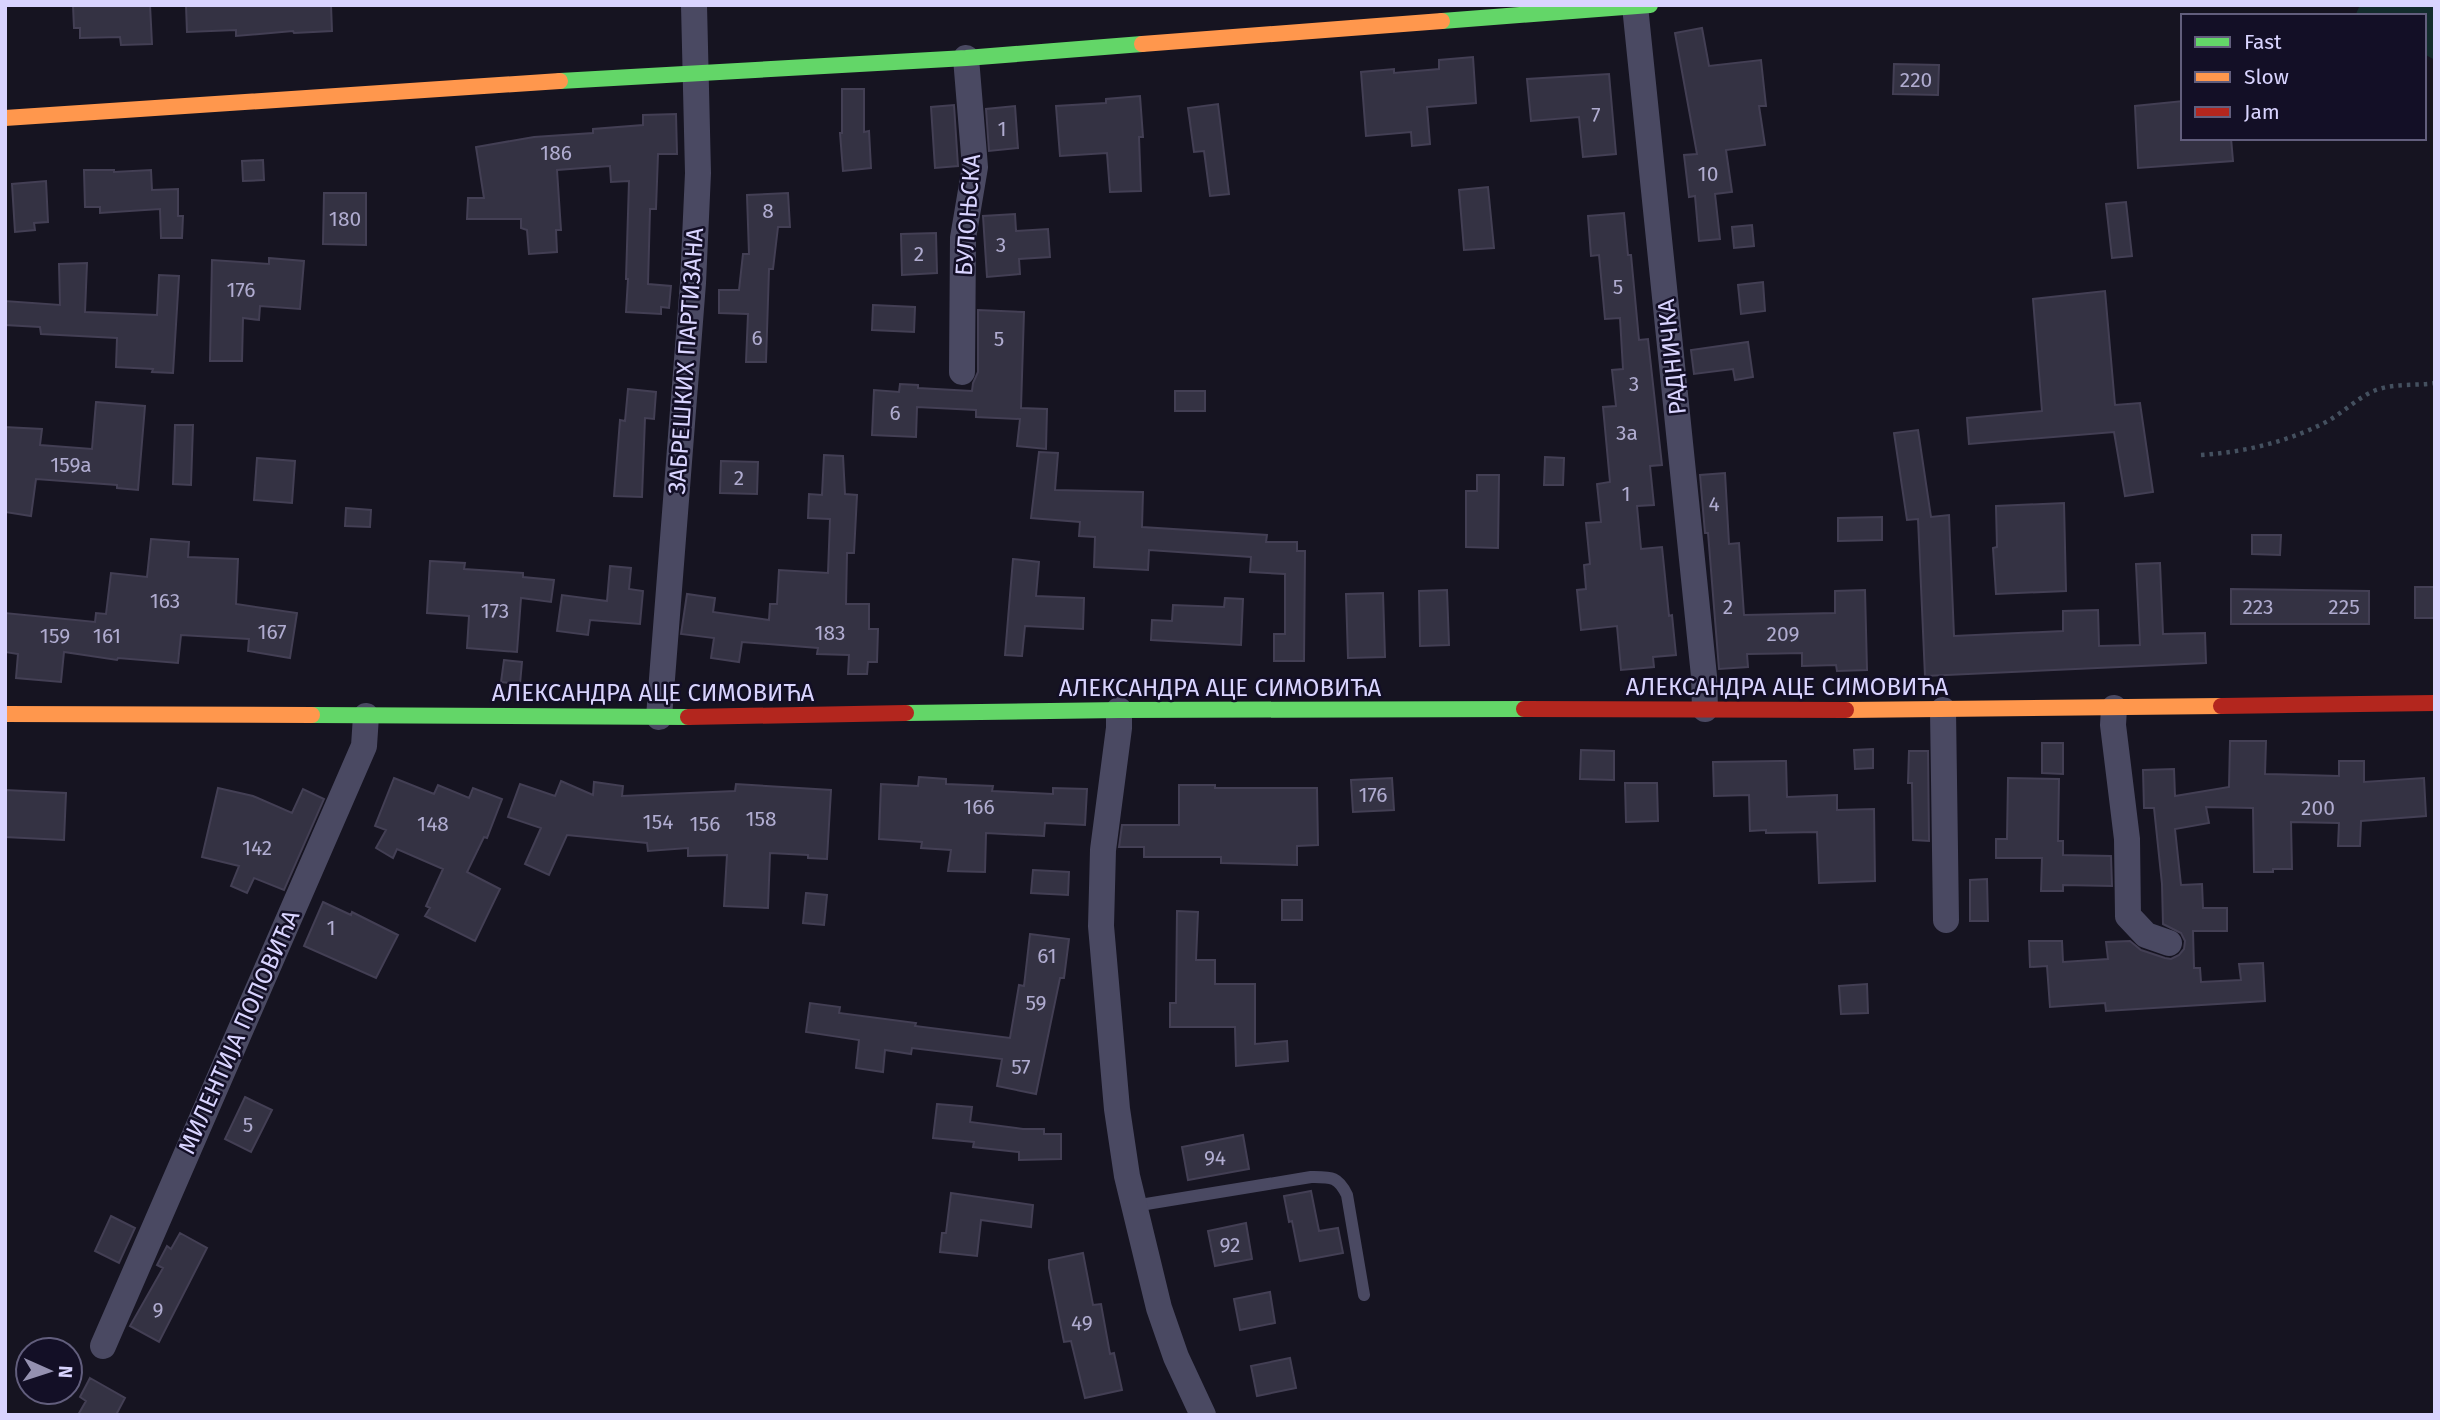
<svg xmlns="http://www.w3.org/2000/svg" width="2440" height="1420" viewBox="0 0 2440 1420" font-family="'Fira Sans',sans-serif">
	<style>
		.green { fill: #132c2d }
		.building { fill: #343243; stroke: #433f54; stroke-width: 2 }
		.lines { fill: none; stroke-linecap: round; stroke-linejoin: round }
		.path { stroke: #44505f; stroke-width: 4.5; stroke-dasharray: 3.5 5; stroke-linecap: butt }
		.lane { stroke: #4a4962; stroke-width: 12 }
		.street { stroke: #4a4962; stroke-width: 26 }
		.fast { stroke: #63d668; stroke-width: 16 }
		.slow { stroke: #ff974d; stroke-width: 16 }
		.jam { stroke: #b3261e; stroke-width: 16 }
		.labels { text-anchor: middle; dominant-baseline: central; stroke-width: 5; stroke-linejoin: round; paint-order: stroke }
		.number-label { font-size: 21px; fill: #b0acd0 }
		.street-label { font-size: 24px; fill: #d9d4ff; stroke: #130f26 }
	</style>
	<rect width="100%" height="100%" fill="#161421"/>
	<path class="green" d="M 2360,5 L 2435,5 L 2435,60 L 2424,54 L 2424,16 L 2355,16 Z"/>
	<path class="building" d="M 73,5 L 150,5 L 152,44 L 121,45 L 120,37 L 80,38 L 80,28 L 74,28 Z
		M 186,5 L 331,5 L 332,31 L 294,33 L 293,31 L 236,36 L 236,30 L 187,32 Z
		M 1702,28 L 1709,66 L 1761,60 L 1766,106 L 1759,106 L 1765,145 L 1726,150 L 1732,192 L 1715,194 L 1720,239 L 1699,241 L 1695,196 L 1689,197 L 1684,155 L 1697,154 L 1675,33 Z
		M 1473,57 L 1476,103 L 1427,107 L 1430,144 L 1412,146 L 1411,132 L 1366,136 L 1361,72 L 1394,69 L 1394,73 L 1439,69 L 1439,60 Z
		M 1894,64 L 1939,65 L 1938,95 L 1893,94 Z
		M 1609,74 L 1616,154 L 1583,157 L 1579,117 L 1531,121 L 1527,79 Z
		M 842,89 L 864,89 L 864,132 L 869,131 L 871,168 L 843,171 L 840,133 L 842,133 Z
		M 1140,96 L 1143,137 L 1139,137 L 1141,191 L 1110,192 L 1107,153 L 1060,156 L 1056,106 L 1106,103 L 1106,99 Z
		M 2183,101 L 2183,138 L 2231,138 L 2233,161 L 2138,168 L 2135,106 Z
		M 1218,104 L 1229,194 L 1210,196 L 1204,151 L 1194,152 L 1188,108 Z
		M 954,105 L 958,166 L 935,168 L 931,107 Z
		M 1015,106 L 1018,148 L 989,151 L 986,109 Z
		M 676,114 L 677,154 L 658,154 L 656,209 L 650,209 L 648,284 L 671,286 L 669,308 L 661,307 L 661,314 L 626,312 L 628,279 L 626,279 L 629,181 L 611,182 L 610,166 L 557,170 L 561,230 L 556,230 L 557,252 L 529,254 L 527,230 L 521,228 L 521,219 L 467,219 L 468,198 L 484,198 L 476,147 L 534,137 L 593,133 L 593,129 L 643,125 L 643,115 Z
		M 263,160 L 264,180 L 243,181 L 242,161 Z
		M 84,170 L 114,170 L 114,172 L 151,170 L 152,190 L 178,189 L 178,216 L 183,216 L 182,238 L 161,238 L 160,209 L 100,213 L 100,207 L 85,207 Z
		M 46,181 L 48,222 L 34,223 L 35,230 L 15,232 L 12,184 Z
		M 1488,187 L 1494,248 L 1464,250 L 1459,190 Z
		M 324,193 L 366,193 L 366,245 L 323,244 Z
		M 788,193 L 790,227 L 778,227 L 773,269 L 769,269 L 766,362 L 746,362 L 748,314 L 719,313 L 719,290 L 739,290 L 743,254 L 749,254 L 747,195 Z
		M 2126,202 L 2132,256 L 2112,258 L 2106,204 Z
		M 1624,213 L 1628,255 L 1631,255 L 1639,340 L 1648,339 L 1662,465 L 1650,466 L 1654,505 L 1637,506 L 1641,549 L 1662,547 L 1669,616 L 1672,615 L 1676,655 L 1653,657 L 1654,667 L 1621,670 L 1617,626 L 1581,630 L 1577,590 L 1586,589 L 1584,565 L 1590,564 L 1586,523 L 1601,522 L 1597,484 L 1610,482 L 1603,407 L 1616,406 L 1612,370 L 1623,369 L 1620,318 L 1605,319 L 1599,255 L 1591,256 L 1588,216 Z
		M 1015,214 L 1016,231 L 1048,229 L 1050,257 L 1019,259 L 1020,274 L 987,277 L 983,216 Z
		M 1752,225 L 1754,246 L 1734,248 L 1732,227 Z
		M 936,233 L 937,273 L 902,275 L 901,234 Z
		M 269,258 L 304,261 L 300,309 L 260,306 L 259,320 L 243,318 L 242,361 L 210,361 L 212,260 L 269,264 Z
		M 87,263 L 85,312 L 157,315 L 159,275 L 179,276 L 173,373 L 152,372 L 153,369 L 116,367 L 117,338 L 41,334 L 40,327 L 5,325 L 5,301 L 60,305 L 59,264 Z
		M 1763,282 L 1765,311 L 1741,314 L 1738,285 Z
		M 2105,291 L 2115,405 L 2140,403 L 2153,492 L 2125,496 L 2114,432 L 1969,444 L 1967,418 L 2042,411 L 2033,299 Z
		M 873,305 L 915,307 L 914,332 L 872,330 Z
		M 978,310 L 1024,312 L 1021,408 L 1047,409 L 1046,449 L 1017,446 L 1020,419 L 976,417 L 976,410 L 917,407 L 916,437 L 872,435 L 874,390 L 899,392 L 900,384 L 918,385 L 918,388 L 972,391 L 973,383 L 978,372 Z
		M 1748,342 L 1753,377 L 1735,380 L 1733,369 L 1694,374 L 1691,350 Z
		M 628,389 L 656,392 L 654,419 L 645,418 L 642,497 L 614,496 L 620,420 L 625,421 Z
		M 1175,391 L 1205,391 L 1205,411 L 1175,411 Z
		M 96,402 L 145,406 L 138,490 L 117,488 L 117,485 L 36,479 L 31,516 L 5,512 L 5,427 L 42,429 L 40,445 L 92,449 Z
		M 175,425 L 193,425 L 191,485 L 173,484 Z
		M 1918,430 L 1931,517 L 1949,515 L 1954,636 L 2063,631 L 2063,611 L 2098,610 L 2099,646 L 2140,645 L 2136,564 L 2160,563 L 2163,634 L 2205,633 L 2206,663 L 1925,676 L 1918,519 L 1907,520 L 1894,433 Z
		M 1039,452 L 1058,453 L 1055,490 L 1143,492 L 1142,527 L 1267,535 L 1266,542 L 1297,542 L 1297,551 L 1305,551 L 1304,661 L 1274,661 L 1274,634 L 1285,634 L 1285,574 L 1250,572 L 1251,557 L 1149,550 L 1148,570 L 1094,567 L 1095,537 L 1079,536 L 1080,522 L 1031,518 Z
		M 824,455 L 843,456 L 845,494 L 857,495 L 854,553 L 847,553 L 846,604 L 869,604 L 869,629 L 878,629 L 877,662 L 868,662 L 867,674 L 848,674 L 849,655 L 817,654 L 818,648 L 742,642 L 739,662 L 711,658 L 714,638 L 681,634 L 687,594 L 715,598 L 713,612 L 769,620 L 770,604 L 777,604 L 779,570 L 828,573 L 830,519 L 808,518 L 809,494 L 822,495 Z
		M 1545,457 L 1564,458 L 1563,485 L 1544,485 Z
		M 257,458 L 295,461 L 292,503 L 254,500 Z
		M 721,461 L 758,462 L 757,494 L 720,493 Z
		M 1725,473 L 1729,544 L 1739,543 L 1744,615 L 1835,613 L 1835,591 L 1865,590 L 1867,670 L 1837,671 L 1836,665 L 1802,666 L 1802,653 L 1747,654 L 1748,667 L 1719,669 L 1708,533 L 1705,533 L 1700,475 Z
		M 1477,475 L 1499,475 L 1498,548 L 1466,547 L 1466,491 L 1477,491 Z
		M 2064,503 L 2066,591 L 1996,594 L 1993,548 L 1997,547 L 1996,506 Z
		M 346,508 L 371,510 L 370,527 L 345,526 Z
		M 1882,517 L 1882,540 L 1838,541 L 1838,518 Z
		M 2252,535 L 2281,535 L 2280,555 L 2252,554 Z
		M 151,539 L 189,542 L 188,557 L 238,559 L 236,604 L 297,613 L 290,658 L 248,651 L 249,639 L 181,635 L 178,663 L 118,658 L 117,660 L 64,652 L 61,682 L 16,678 L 18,654 L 5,652 L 5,613 L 95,622 L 96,613 L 106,614 L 111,573 L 147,577 Z
		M 1013,559 L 1039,562 L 1036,596 L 1084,598 L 1083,629 L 1025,626 L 1022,656 L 1005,655 Z
		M 430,561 L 465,563 L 464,569 L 523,573 L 523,577 L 554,580 L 551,602 L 521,598 L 517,652 L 467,648 L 469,616 L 427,613 Z
		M 610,566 L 631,568 L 629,589 L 643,591 L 640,624 L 590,620 L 588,635 L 557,631 L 562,595 L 607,601 Z
		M 2415,587 L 2435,587 L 2435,618 L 2415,618 Z
		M 2231,589 L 2369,591 L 2369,624 L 2231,624 Z
		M 1447,590 L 1449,645 L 1420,646 L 1419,591 Z
		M 1383,593 L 1385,657 L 1348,658 L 1346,594 Z
		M 1225,598 L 1243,599 L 1241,645 L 1151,640 L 1152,620 L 1172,621 L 1173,605 L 1224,607 Z
		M 504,660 L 522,662 L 520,684 L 501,682 Z
		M 2230,741 L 2266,741 L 2265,774 L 2339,776 L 2339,761 L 2364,761 L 2364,782 L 2424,778 L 2426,816 L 2361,821 L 2360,846 L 2338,846 L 2339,823 L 2291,822 L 2292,869 L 2273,869 L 2273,872 L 2254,872 L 2253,808 L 2206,807 L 2209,823 L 2175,829 L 2181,885 L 2202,884 L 2203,908 L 2227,908 L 2227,931 L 2193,931 L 2194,968 L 2200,968 L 2201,982 L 2241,980 L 2239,964 L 2263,963 L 2265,1001 L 2106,1011 L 2105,1003 L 2050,1007 L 2047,966 L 2030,967 L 2029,941 L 2062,941 L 2063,962 L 2108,959 L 2106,942 L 2130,941 L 2141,950 L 2165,958 L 2171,959 L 2179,955 L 2184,949 L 2185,941 L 2181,933 L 2163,924 L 2162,884 L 2154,808 L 2144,808 L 2143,770 L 2174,769 L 2175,796 L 2229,787 Z
		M 2042,743 L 2063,743 L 2063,774 L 2042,773 Z
		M 1873,749 L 1873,768 L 1855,769 L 1854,750 Z
		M 1581,750 L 1614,751 L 1614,780 L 1580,779 Z
		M 1909,751 L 1928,751 L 1929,841 L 1913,840 L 1912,783 L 1908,783 Z
		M 1786,761 L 1787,797 L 1837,795 L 1837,810 L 1874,809 L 1875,881 L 1819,883 L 1817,832 L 1766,833 L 1766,830 L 1750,831 L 1749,795 L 1714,796 L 1713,762 Z
		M 919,777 L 946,779 L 946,784 L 993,786 L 992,791 L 1053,794 L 1053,788 L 1087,789 L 1085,825 L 1045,823 L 1044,836 L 986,833 L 985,872 L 948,871 L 951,850 L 921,848 L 922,842 L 879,839 L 881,784 L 918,786 Z
		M 394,778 L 434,794 L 438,785 L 469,798 L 473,788 L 502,799 L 487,838 L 484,837 L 467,872 L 500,889 L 475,941 L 425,916 L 430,908 L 426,906 L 443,869 L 397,849 L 393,858 L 376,848 L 386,830 L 375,826 Z
		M 1392,778 L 1394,810 L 1353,812 L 1351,780 Z
		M 2008,778 L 2059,779 L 2058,841 L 2063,841 L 2063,855 L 2111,856 L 2112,886 L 2063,885 L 2063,891 L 2041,891 L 2042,858 L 1996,858 L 1996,839 L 2007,839 Z
		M 561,781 L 593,795 L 594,782 L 623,786 L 622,796 L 735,791 L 736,784 L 831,790 L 827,859 L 808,858 L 808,855 L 770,853 L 768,908 L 724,906 L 727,855 L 688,856 L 688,848 L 648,851 L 647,843 L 567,835 L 549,875 L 525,864 L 541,828 L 508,817 L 520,784 L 555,796 Z
		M 1625,783 L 1657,783 L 1658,821 L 1626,822 Z
		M 1179,785 L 1215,785 L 1215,788 L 1317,788 L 1318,845 L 1297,846 L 1297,865 L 1221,863 L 1221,857 L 1144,857 L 1144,847 L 1119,847 L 1122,825 L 1179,825 Z
		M 218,788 L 253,796 L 292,813 L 303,789 L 324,799 L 284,890 L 254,878 L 247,893 L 231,886 L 239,866 L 202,857 Z
		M 5,790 L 66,793 L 64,840 L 5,837 Z
		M 1033,870 L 1069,872 L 1068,895 L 1031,893 Z
		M 1987,879 L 1988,921 L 1970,921 L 1970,880 Z
		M 806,893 L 827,895 L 824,925 L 803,923 Z
		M 1282,900 L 1302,900 L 1302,920 L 1282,920 Z
		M 323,902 L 351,915 L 352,912 L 398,935 L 376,978 L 304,946 Z
		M 1177,911 L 1198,912 L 1196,960 L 1215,960 L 1215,984 L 1255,984 L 1255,1044 L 1287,1041 L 1288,1061 L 1236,1066 L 1235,1027 L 1170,1027 L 1170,1003 L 1176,1003 Z
		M 1030,934 L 1069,939 L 1064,978 L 1060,978 L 1036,1094 L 997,1086 L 1002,1059 L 912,1048 L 911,1054 L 885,1050 L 883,1072 L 856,1068 L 859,1040 L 806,1032 L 810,1003 L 840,1007 L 839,1013 L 916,1023 L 915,1026 L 1010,1038 L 1019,985 L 1024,986 Z
		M 1867,984 L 1868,1013 L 1841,1014 L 1839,986 Z
		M 245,1097 L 272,1110 L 251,1152 L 225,1139 Z
		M 937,1104 L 972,1107 L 970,1122 L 1023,1129 L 1044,1129 L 1044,1134 L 1061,1134 L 1061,1159 L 1019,1160 L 1019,1152 L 973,1147 L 974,1142 L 933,1138 Z
		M 1243,1135 L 1249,1169 L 1188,1180 L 1182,1147 Z
		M 1311,1191 L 1319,1231 L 1338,1228 L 1343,1253 L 1300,1261 L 1292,1221 L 1289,1222 L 1284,1196 Z
		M 951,1193 L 1033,1205 L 1031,1227 L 981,1220 L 977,1256 L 940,1252 L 942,1233 L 946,1233 Z
		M 111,1216 L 135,1228 L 119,1263 L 95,1251 Z
		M 1246,1223 L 1252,1259 L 1215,1266 L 1208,1231 Z
		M 180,1233 L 207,1248 L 159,1342 L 130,1326 L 163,1268 L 157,1265 L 167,1246 L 171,1249 Z
		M 1083,1253 L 1093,1305 L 1101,1304 L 1110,1354 L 1114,1353 L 1122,1390 L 1085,1398 L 1071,1341 L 1064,1342 L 1049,1268 L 1049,1260 Z
		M 1270,1292 L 1275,1323 L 1240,1330 L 1234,1299 Z
		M 1290,1358 L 1296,1388 L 1257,1396 L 1251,1366 Z
		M 90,1378 L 125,1398 L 116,1415 L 78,1415 L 86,1401 L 80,1397 Z"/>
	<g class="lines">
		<path class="path" d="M 2201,455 C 2245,452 2287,442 2326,422 C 2343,413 2358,397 2376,390 C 2395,383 2415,386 2435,383"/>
		<path class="lane" d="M 1134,1206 L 1311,1177 C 1331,1177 1338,1176 1347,1195 L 1364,1295"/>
		<path class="street" d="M 1635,6 L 1704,676 L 1705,709
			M 962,372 L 963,238 L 975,167 L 966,58
			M 2114,708 L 2113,725 L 2127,839 L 2128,916 L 2146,935 L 2169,943
			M 1119,710 L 1119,728 L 1103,850 L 1101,926 L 1117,1109 L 1127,1176 L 1159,1308 L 1176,1357 L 1203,1415
			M 1943,710 L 1946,920
			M 659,717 L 693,283 L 698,173 L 694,5
			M 103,1346 C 189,1145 278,946 364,746 L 366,716"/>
		<path class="fast" d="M 1442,21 L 1650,5
			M 560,81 L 966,58 L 1142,44
			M 906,713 L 1119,710 L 1524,709
			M 312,715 L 688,717"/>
		<path class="slow" d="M 1142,44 L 1442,21
			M 5,118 L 560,81
			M 1846,710 L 2221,706
			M 5,714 L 312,715"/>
		<path class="jam" d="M 2221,706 L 2435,703
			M 1524,709 L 1846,710
			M 688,717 L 906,713"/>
	</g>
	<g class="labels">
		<g class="number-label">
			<text x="1916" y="80">220</text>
			<text x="1596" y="115">7</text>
			<text x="1002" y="129">1</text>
			<text x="556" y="153">186</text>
			<text x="1708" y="174">10</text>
			<text x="768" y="211">8</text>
			<text x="345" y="219">180</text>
			<text x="1001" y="245">3</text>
			<text x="919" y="254">2</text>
			<text x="1618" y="287">5</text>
			<text x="241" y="290">176</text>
			<text x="757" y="338">6</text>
			<text x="999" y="339">5</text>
			<text x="1634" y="384">3</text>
			<text x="895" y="413">6</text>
			<text x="1627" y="433">3a</text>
			<text x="71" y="465">159a</text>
			<text x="739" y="478">2</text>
			<text x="1626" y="494">1</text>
			<text x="1714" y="504">4</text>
			<text x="165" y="601">163</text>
			<text x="1728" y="607">2</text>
			<text x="2258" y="607">223</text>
			<text x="2344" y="607">225</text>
			<text x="495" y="611">173</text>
			<text x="272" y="632">167</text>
			<text x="830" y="633">183</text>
			<text x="1783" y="634">209</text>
			<text x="55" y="636">159</text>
			<text x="107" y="636">161</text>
			<text x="1373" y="795">176</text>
			<text x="979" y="807">166</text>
			<text x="2318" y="808">200</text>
			<text x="761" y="819">158</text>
			<text x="658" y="822">154</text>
			<text x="433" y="824">148</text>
			<text x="705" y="824">156</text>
			<text x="257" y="848">142</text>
			<text x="331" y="928">1</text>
			<text x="1047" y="956">61</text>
			<text x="1036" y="1003">59</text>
			<text x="1021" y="1067">57</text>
			<text x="248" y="1125">5</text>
			<text x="1215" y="1158">94</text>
			<text x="1230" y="1245">92</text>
			<text x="158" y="1310">9</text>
			<text x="1082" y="1323">49</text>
		</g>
		<g class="street-label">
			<text transform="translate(968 215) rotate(-86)">БУЛОЊСКА</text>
			<text transform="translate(1672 357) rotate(-96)">РАДНИЧКА</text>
			<text transform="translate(686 361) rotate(-86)">ЗАБРЕШКИХ ПАРТИЗАНА</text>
			<text x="1787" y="687">АЛЕКСАНДРА АЦЕ СИМОВИЋА</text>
			<text x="1220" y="688">АЛЕКСАНДРА АЦЕ СИМОВИЋА</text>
			<text x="653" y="693">АЛЕКСАНДРА АЦЕ СИМОВИЋА</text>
			<text transform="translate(239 1032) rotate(-66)">МИЛЕНТИЈА ПОПОВИЋА</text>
		</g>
	</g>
	<rect width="2440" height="1420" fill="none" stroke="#d9d4ff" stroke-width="14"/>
	<rect x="2181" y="14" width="245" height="126" fill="#130f26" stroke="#625e7d" stroke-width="2"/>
	<rect x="2195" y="37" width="35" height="10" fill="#63d668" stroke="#625e7d" stroke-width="2"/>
	<text x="2244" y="49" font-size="21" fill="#d9d4ff">Fast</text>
	<rect x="2195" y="72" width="35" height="10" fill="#ff974d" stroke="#625e7d" stroke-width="2"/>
	<text x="2244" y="84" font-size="21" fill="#d9d4ff">Slow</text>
	<rect x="2195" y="107" width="35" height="10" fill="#b3261e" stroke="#625e7d" stroke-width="2"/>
	<text x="2244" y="119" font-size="21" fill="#d9d4ff">Jam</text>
	<g transform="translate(49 1371) rotate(93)"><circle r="33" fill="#130f26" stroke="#625e7d" stroke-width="2"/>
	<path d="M0-5L12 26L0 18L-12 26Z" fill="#9591b1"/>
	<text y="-10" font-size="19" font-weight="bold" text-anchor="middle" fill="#d9d4ff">N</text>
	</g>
</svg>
